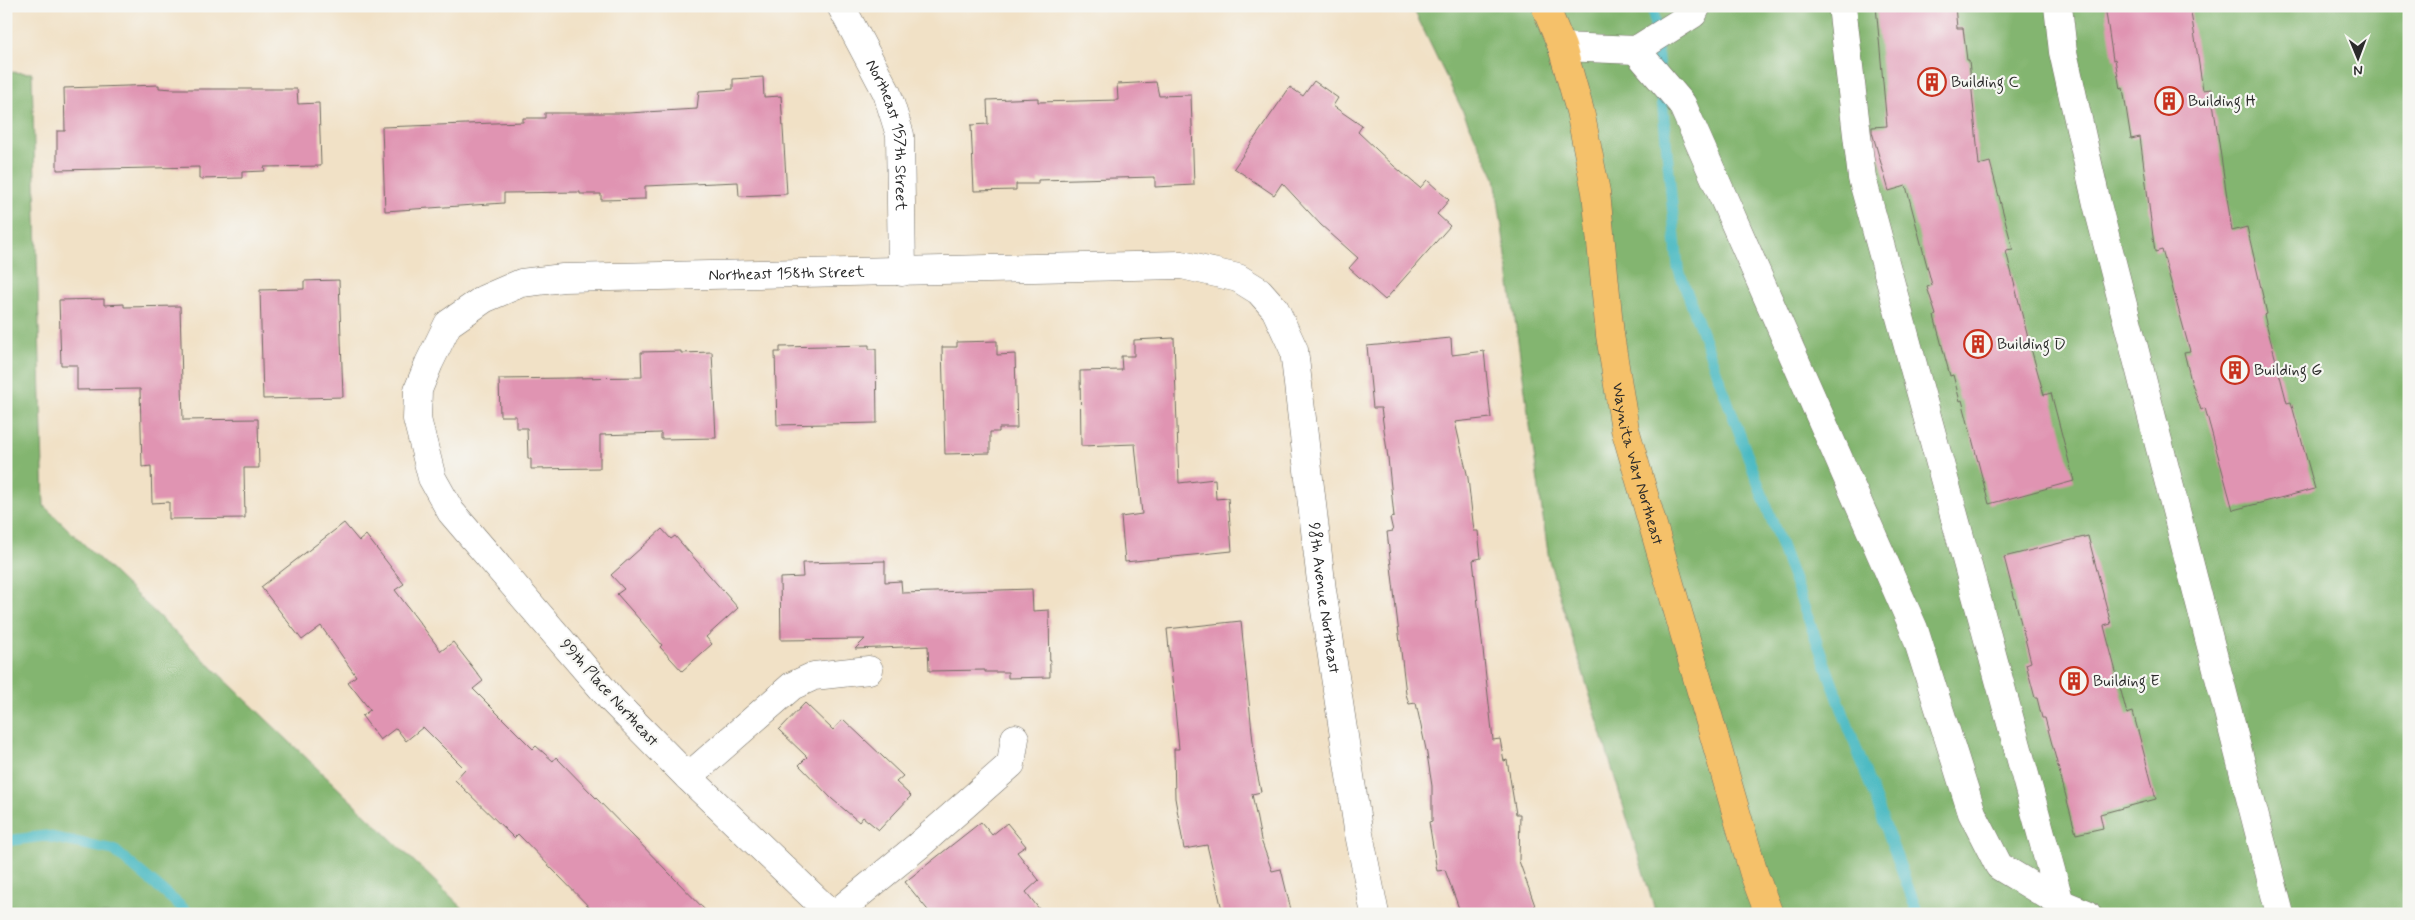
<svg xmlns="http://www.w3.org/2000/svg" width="2415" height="920" viewBox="0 0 2415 920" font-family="Mynerve,sans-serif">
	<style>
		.forest { fill: #83b56f; stroke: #57704d }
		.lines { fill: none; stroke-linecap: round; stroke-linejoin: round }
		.stream { stroke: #4bbac2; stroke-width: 11 }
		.building { fill: #e094b2 }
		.minor-casing { stroke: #706b61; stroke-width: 29 }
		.major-casing { stroke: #706b61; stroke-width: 29 }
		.minor { stroke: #fff; stroke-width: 28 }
		.major { stroke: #f5c16b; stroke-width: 28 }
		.labels { text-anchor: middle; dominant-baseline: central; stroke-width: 4.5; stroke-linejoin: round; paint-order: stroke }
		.poi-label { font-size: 16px; fill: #2b2b2b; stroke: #f6f6f2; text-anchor: start }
		.street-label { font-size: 16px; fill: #2b2b2b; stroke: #f6f6f2 }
	</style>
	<rect width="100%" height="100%" fill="#f6f6f2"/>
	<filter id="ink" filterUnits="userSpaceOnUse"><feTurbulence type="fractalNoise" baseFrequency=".02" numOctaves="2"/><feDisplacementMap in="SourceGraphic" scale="10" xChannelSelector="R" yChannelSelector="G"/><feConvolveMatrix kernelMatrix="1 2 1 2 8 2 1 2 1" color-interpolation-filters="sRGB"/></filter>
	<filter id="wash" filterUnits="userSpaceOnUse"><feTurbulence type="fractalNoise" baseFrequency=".0096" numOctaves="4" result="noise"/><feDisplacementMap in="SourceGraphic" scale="20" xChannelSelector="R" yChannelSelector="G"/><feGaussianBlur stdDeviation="1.12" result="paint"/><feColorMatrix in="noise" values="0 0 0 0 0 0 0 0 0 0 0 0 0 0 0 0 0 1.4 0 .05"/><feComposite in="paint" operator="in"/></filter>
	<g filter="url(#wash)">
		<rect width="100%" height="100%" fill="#f1e1c6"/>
		<path class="forest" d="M 1412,6 L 2409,6 L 2409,914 L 1656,914 L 1549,560 L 1495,178 Z
			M 6,72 L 32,73 L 44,506 L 469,914 L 6,914 Z"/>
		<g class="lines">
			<path class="stream" d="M 1653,6 L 1659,69
				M 1661,88 L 1678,268 L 1918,914
				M 6,841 L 45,836 L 114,850 L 190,914"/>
		</g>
		<g id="blocks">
			<path class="building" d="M 1876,6 L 1955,6 L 1957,28 L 1963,28 L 1967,60 L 1969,60 L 1979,165 L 1990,162 L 2013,250 L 2006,251 L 2027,334 L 2044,395 L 2051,393 L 2074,481 L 1989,504 L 1962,400 L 1960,401 L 1953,375 L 1950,376 L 1934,316 L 1936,315 L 1927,287 L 1932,285 L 1906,186 L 1889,191 L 1872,132 L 1872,127 L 1887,126 Z
				M 2105,6 L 2190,6 L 2203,90 L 2211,89 L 2232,231 L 2247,227 L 2267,314 L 2264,315 L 2287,403 L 2291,402 L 2315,489 L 2233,510 L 2205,408 L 2201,410 L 2191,381 L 2184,352 L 2190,351 L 2162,250 L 2155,252 L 2140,137 L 2131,139 L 2123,88 L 2120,89 L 2115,59 L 2113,60 Z
				M 763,77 L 764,97 L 781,96 L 787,194 L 739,196 L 738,182 L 645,186 L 645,199 L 601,200 L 601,194 L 580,194 L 580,192 L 504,193 L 504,203 L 385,211 L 382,127 L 523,122 L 523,118 L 545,118 L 545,113 L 628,113 L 697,109 L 699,91 L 733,89 L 733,79 Z
				M 1314,81 L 1338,98 L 1333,106 L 1362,126 L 1358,132 L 1394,166 L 1420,188 L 1427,180 L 1449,200 L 1437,214 L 1450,226 L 1385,300 L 1349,268 L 1358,258 L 1321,225 L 1282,183 L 1274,195 L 1234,168 L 1290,87 L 1303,96 Z
				M 1156,82 L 1159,96 L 1191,95 L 1194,185 L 1155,187 L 1155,177 L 1038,180 L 1038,184 L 1016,184 L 1016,190 L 974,191 L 971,125 L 988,124 L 987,100 L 1038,98 L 1038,102 L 1118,100 L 1117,84 Z
				M 159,85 L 159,88 L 173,89 L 297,89 L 298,104 L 319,103 L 321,166 L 264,167 L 265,171 L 242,172 L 242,178 L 199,179 L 199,167 L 57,170 L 57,131 L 65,131 L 64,88 Z
				M 339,280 L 343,397 L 263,399 L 260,290 L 304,289 L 304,281 Z
				M 104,299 L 104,305 L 124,304 L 124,307 L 180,306 L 183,420 L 258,419 L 259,468 L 244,468 L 245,518 L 169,519 L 169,502 L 152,503 L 151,466 L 142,467 L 140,389 L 77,390 L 77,365 L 61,365 L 59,300 Z
				M 1174,338 L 1179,483 L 1215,479 L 1216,499 L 1228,498 L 1232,551 L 1125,562 L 1121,517 L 1142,514 L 1135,444 L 1081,446 L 1080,371 L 1122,370 L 1121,356 L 1134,356 L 1134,340 Z
				M 1451,338 L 1452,355 L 1484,351 L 1491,418 L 1455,422 L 1468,478 L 1474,531 L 1478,531 L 1481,558 L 1473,560 L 1493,740 L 1500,739 L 1504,761 L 1507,760 L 1516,814 L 1520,814 L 1519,861 L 1538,914 L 1461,914 L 1445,870 L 1437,871 L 1429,822 L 1432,821 L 1432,786 L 1427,754 L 1416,703 L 1409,704 L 1406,694 L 1387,532 L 1393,531 L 1390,518 L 1394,517 L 1388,458 L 1381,408 L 1373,408 L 1367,346 Z
				M 997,341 L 997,355 L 1015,354 L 1017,428 L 999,428 L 999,432 L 990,432 L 990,453 L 945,454 L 942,347 L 957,347 L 957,342 Z
				M 869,345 L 869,349 L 876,349 L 877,423 L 777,425 L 775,352 L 780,352 L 780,347 Z
				M 681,351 L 681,353 L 712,352 L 716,438 L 661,439 L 661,433 L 600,435 L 600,468 L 531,469 L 531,459 L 528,459 L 527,428 L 516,428 L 516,416 L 500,416 L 499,379 L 642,377 L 641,352 Z
				M 344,523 L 359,541 L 366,535 L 404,584 L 395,590 L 441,651 L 453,642 L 474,669 L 483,681 L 473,689 L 533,749 L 536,746 L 553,761 L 556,757 L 709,914 L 596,914 L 518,834 L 514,838 L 455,780 L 465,769 L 423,727 L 406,741 L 396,728 L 380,740 L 362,716 L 370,710 L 348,682 L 356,676 L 321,626 L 302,640 L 261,587 Z
				M 662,529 L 671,539 L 675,536 L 738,608 L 706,637 L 712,644 L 682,671 L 660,647 L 662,645 L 617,594 L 624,589 L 611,575 Z
				M 2088,536 L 2111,624 L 2104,626 L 2127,714 L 2133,712 L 2156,799 L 2100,814 L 2103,828 L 2076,834 L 2045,718 L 2042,718 L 2037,698 L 2035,698 L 2026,664 L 2031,662 L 2004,557 Z
				M 885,561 L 885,582 L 901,581 L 902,593 L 1032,589 L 1033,611 L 1049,610 L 1050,677 L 1008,678 L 1008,672 L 985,672 L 985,670 L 929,671 L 928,646 L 855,649 L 865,639 L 781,640 L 780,578 L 803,577 L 802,563 Z
				M 1241,621 L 1255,762 L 1261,792 L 1252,794 L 1261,840 L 1272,871 L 1281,869 L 1292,914 L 1223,914 L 1207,845 L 1184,849 L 1175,798 L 1174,749 L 1179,749 L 1167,629 Z
				M 805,703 L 833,730 L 843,719 L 903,776 L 896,782 L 911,796 L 879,830 L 863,817 L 859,822 L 832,799 L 799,765 L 807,757 L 779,730 Z
				M 981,822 L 992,835 L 1007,823 L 1026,846 L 1017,852 L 1039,880 L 1026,892 L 1043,914 L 931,914 L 905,882 Z"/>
		</g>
	</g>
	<g filter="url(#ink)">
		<use href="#blocks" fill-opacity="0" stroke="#706b61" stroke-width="1"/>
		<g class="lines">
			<defs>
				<g id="minor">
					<path id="s1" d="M 841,6 L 887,93 L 900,135 L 902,272"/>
					<path d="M 1842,6 L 1862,178 L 2060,903"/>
					<path d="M 2058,6 L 2063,52 L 2097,204 L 2280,914"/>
					<path d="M 1562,47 L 1636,50 L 1693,14 L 1697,6"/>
					<path d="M 1636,50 L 1682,104 L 1914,629 L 1972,813 L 1999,866 L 2060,903 L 2087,914"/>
					<path d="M 688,777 L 792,686 L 814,676 L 869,670"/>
					<path id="s2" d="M 831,914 L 688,777 L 612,700 L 451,512 L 432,478 L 417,419 L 418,390 L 429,363 L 448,324 L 484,299 L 521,283 L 563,278 L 1182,265 L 1238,278 L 1259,291 L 1275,309 L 1294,350 L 1322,590 L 1358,829 L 1375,914"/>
					<path d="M 835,914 L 918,846 L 1011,764 L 1015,738"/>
				</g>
				<g id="major">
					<path id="s3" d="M 1545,6 L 1562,47 L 1580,111 L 1596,192 L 1610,335 L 1625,429 L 1754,874 L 1769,914"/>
				</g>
			</defs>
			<use href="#minor" class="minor-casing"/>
			<use href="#major" class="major-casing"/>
			<use href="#minor" class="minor"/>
			<use href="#major" class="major"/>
		</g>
	</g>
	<defs>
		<symbol id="building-ring" viewBox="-11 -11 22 22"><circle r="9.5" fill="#f6f6f2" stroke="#c8321e" stroke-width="1.5"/><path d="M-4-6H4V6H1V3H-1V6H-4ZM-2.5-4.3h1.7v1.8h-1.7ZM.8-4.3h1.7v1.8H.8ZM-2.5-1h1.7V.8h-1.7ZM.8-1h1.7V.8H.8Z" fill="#c8321e"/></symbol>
	</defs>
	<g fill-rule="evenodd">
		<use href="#building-ring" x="1916" y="66" width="32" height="32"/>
		<use href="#building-ring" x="2153" y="85" width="32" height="32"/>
		<use href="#building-ring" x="1962" y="328" width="32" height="32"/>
		<use href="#building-ring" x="2219" y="354" width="32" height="32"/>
		<use href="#building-ring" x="2058" y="665" width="32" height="32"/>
	</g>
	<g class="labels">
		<g class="poi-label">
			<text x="1951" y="82">Building C</text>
			<text x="2188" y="101">Building H</text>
			<text x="1997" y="344">Building D</text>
			<text x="2254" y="370">Building G</text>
			<text x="2093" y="681">Building E</text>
		</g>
		<g class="street-label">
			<text stroke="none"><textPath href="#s1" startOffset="140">Northeast 157th Street</textPath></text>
			<text stroke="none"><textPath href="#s2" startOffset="1105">Northeast 158th Street</textPath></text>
			<text stroke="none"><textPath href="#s3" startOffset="469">Waynita Way Northeast</textPath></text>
			<text stroke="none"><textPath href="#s2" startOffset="1902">98th Avenue Northeast</textPath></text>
			<text transform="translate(609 693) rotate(48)">99th Place Northeast</text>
		</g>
	</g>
	<rect width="2415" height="920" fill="none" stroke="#f6f6f2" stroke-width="25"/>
	<g transform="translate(2358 58) rotate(179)" stroke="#f6f6f2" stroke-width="4" paint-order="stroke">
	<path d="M0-4L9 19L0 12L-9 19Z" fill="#2b2b2b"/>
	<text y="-8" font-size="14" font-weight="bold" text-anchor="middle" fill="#2b2b2b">N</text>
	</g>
</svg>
